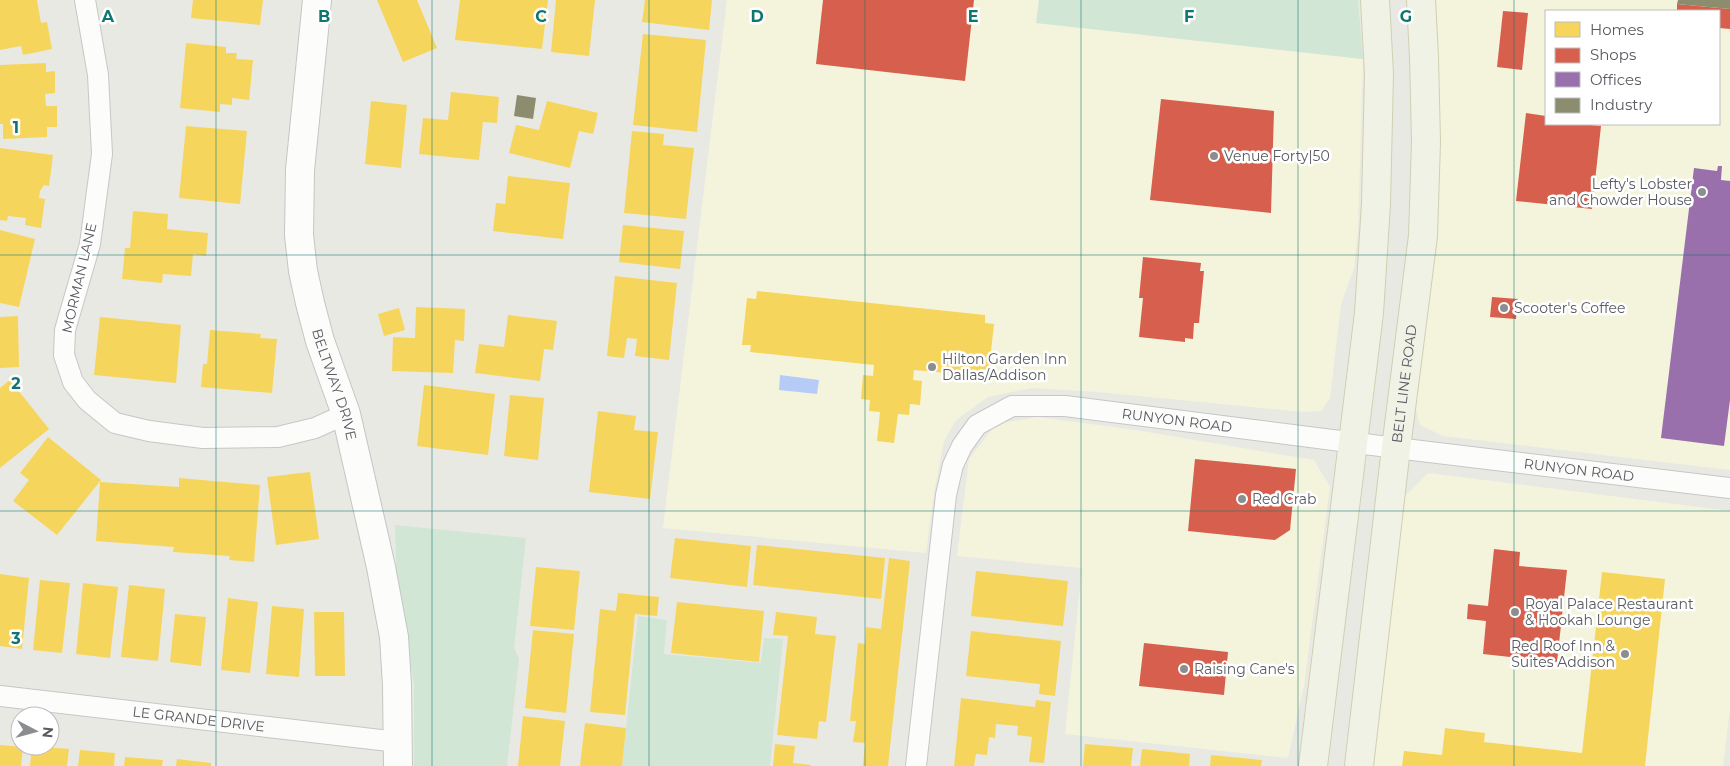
<svg xmlns="http://www.w3.org/2000/svg" width="1730" height="766" viewBox="0 0 1730 766" font-family="Montserrat,sans-serif">
	<style>
		.commercial { fill: #f4f4dc; fill-rule: evenodd }
		.green { fill: #d1e6d4 }
		.water { fill: #b6ccf6 }
		.homes { fill: #f6d55c }
		.shops { fill: #d6604d }
		.offices { fill: #9970ab }
		.industry { fill: #8c8c6e }
		.lines { fill: none; stroke-linecap: round; stroke-linejoin: round }
		.street-casing { stroke: #c6c7c6; stroke-width: 22 }
		.secondary-casing { stroke: #c5c5c5; stroke-width: 30 }
		.primary-casing { stroke: #d1cfb1; stroke-width: 30 }
		.street { stroke: #fcfcfb; stroke-width: 20 }
		.secondary { stroke: #fcfcfb; stroke-width: 28 }
		.primary { stroke: #f1f2e6; stroke-width: 28 }
		.grid { fill: none; stroke: #0f766e; stroke-width: 1; stroke-opacity: 0.55 }
		.poi-dot { fill: #8b8d8f; stroke: #fff; stroke-width: 2 }
		.labels { text-anchor: middle; dominant-baseline: central; stroke-width: 5; stroke-linejoin: round; paint-order: stroke }
		.poi-label { font-size: 14px; fill: #595b61; stroke: #fff; text-anchor: start }
		.street-label { font-size: 14px; fill: #595b61; stroke: #fff }
		.grid-label { font-size: 16px; text-anchor: middle; font-weight: bold; fill: #0f766e; stroke: #fff; stroke-width: 5; stroke-linejoin: round; paint-order: stroke }
	</style>
	<rect width="100%" height="100%" fill="#e9e9e4"/>
	<path class="commercial" d="M 727,0 L 1039,0 L 1037,23 L 1363,59 L 1358,229 L 1354,268 L 1341,304 L 1330,398 L 1321,411 L 1303,412 L 1099,392 L 1032,388 L 988,397 L 956,420 L 944,441 L 934,493 L 926,553 L 663,528 Z
		M 1435,0 L 1730,0 L 1730,470 L 1443,436 L 1420,425 L 1415,406 L 1434,222 L 1438,67 ZM 1546,11 L 1719,11 L 1719,124 L 1546,124 Z
		M 1038,417 L 1135,430 L 1314,460 L 1330,487 L 1304,685 L 1288,758 L 1065,734 L 1082,568 L 957,556 L 969,459 L 996,424 Z
		M 1428,473 L 1730,511 L 1730,707 L 1723,766 L 1372,766 L 1403,498 Z"/>
	<path class="green" d="M 1039,0 L 1358,0 L 1363,59 L 1036,23 Z
		M 395,525 L 526,538 L 514,648 L 519,659 L 507,766 L 414,766 L 414,684 L 397,590 Z
		M 638,616 L 667,620 L 664,654 L 761,663 L 764,638 L 783,639 L 770,766 L 622,766 Z"/>
	<path class="water" d="M 780,375 L 819,380 L 817,394 L 779,390 Z"/>
	<path class="homes" d="M 0,0 L 37,0 L 41,23 L 47,22 L 52,49 L 23,55 L 21,46 L 0,50 Z
		M 193,0 L 263,0 L 260,25 L 191,18 Z
		M 377,0 L 417,0 L 437,48 L 403,62 Z
		M 460,0 L 548,0 L 542,49 L 455,40 Z
		M 556,0 L 595,0 L 589,56 L 551,52 Z
		M 645,0 L 712,0 L 709,30 L 642,22 Z
		M 643,34 L 706,40 L 697,132 L 633,125 Z
		M 186,43 L 226,47 L 226,53 L 237,53 L 236,59 L 253,60 L 249,100 L 232,98 L 232,105 L 220,104 L 220,112 L 180,108 Z
		M 46,63 L 46,72 L 55,71 L 55,93 L 45,94 L 46,106 L 57,106 L 57,127 L 47,127 L 47,137 L 3,139 L 3,124 L 0,124 L 0,65 Z
		M 451,92 L 499,97 L 497,123 L 483,122 L 479,160 L 419,154 L 423,118 L 448,120 Z
		M 371,101 L 407,105 L 401,168 L 365,164 Z
		M 547,101 L 598,113 L 593,134 L 579,131 L 570,168 L 509,153 L 516,125 L 539,130 Z
		M 186,126 L 247,131 L 240,204 L 179,198 Z
		M 632,131 L 664,134 L 663,145 L 694,148 L 686,219 L 624,213 Z
		M 0,148 L 53,155 L 49,186 L 44,185 L 40,191 L 39,198 L 45,199 L 41,228 L 25,225 L 26,218 L 8,216 L 7,221 L 0,220 Z
		M 508,176 L 570,183 L 563,239 L 493,231 L 496,203 L 505,204 Z
		M 133,211 L 168,214 L 167,229 L 208,233 L 206,256 L 193,254 L 191,276 L 163,274 L 162,283 L 122,279 L 125,248 L 130,248 Z
		M 623,225 L 684,231 L 680,269 L 619,262 Z
		M 0,230 L 35,239 L 19,307 L 0,303 Z
		M 615,276 L 677,283 L 669,360 L 635,356 L 637,339 L 627,338 L 624,358 L 607,356 Z
		M 757,291 L 985,315 L 985,323 L 994,324 L 989,370 L 980,369 L 979,376 L 914,370 L 913,380 L 922,381 L 920,405 L 910,404 L 909,415 L 898,414 L 894,443 L 877,441 L 880,412 L 869,411 L 870,400 L 861,399 L 863,375 L 873,376 L 874,365 L 750,352 L 751,345 L 742,345 L 747,298 L 756,299 Z
		M 416,307 L 465,309 L 464,341 L 455,340 L 453,373 L 392,371 L 393,337 L 415,338 Z
		M 399,308 L 405,330 L 384,336 L 378,314 Z
		M 508,315 L 557,321 L 553,350 L 544,349 L 540,381 L 475,373 L 479,344 L 504,347 Z
		M 18,316 L 19,367 L 0,368 L 0,317 Z
		M 100,317 L 181,325 L 176,383 L 94,375 Z
		M 210,330 L 261,334 L 260,338 L 277,339 L 272,393 L 201,387 L 203,364 L 207,364 Z
		M 10,380 L 49,429 L 0,468 L 0,388 Z
		M 424,385 L 495,394 L 488,455 L 417,446 Z
		M 510,395 L 544,398 L 538,460 L 504,456 Z
		M 598,411 L 636,416 L 634,430 L 658,432 L 650,499 L 589,492 Z
		M 48,437 L 101,480 L 57,535 L 13,501 L 29,480 L 20,473 Z
		M 310,472 L 319,539 L 276,545 L 267,477 Z
		M 179,478 L 260,485 L 254,562 L 229,560 L 230,556 L 173,552 L 174,547 L 96,541 L 100,482 L 179,487 Z
		M 675,538 L 751,546 L 747,587 L 670,578 Z
		M 757,545 L 885,558 L 881,599 L 753,585 Z
		M 889,558 L 910,561 L 888,766 L 863,766 L 865,743 L 853,742 L 856,721 L 850,721 L 858,643 L 865,644 L 866,627 L 881,629 Z
		M 536,567 L 580,571 L 574,630 L 530,626 Z
		M 976,571 L 1068,581 L 1063,626 L 971,616 Z
		M 1602,572 L 1665,579 L 1645,766 L 1402,766 L 1404,751 L 1442,755 L 1445,728 L 1485,733 L 1484,742 L 1582,753 Z
		M 0,574 L 29,578 L 22,649 L 0,646 Z
		M 40,580 L 70,583 L 62,653 L 33,650 Z
		M 83,583 L 118,587 L 110,658 L 76,654 Z
		M 129,585 L 165,589 L 158,661 L 121,657 Z
		M 618,593 L 659,597 L 657,616 L 635,614 L 625,715 L 590,712 L 600,609 L 616,611 Z
		M 228,598 L 258,602 L 250,673 L 221,670 Z
		M 677,602 L 764,611 L 759,662 L 671,653 Z
		M 272,606 L 304,609 L 299,677 L 266,674 Z
		M 314,612 L 344,612 L 345,676 L 315,676 Z
		M 776,612 L 817,617 L 815,634 L 836,636 L 826,722 L 819,721 L 817,739 L 777,735 L 788,636 L 773,635 Z
		M 175,614 L 206,617 L 201,666 L 170,662 Z
		M 533,630 L 574,634 L 566,713 L 525,708 Z
		M 971,631 L 1061,641 L 1055,696 L 1039,694 L 1040,684 L 966,676 Z
		M 961,698 L 1035,707 L 1036,700 L 1051,702 L 1044,763 L 1029,762 L 1032,737 L 1017,735 L 1018,726 L 996,724 L 995,738 L 989,737 L 987,755 L 976,754 L 974,766 L 954,766 Z
		M 523,716 L 565,721 L 560,766 L 518,766 Z
		M 585,723 L 626,728 L 622,766 L 580,766 Z
		M 775,744 L 795,746 L 793,763 L 811,765 L 811,766 L 773,766 Z
		M 1085,744 L 1133,748 L 1131,766 L 1083,766 Z
		M 0,745 L 23,747 L 21,766 L 0,766 Z
		M 32,746 L 69,749 L 67,766 L 30,766 Z
		M 1142,749 L 1190,754 L 1189,766 L 1140,766 Z
		M 80,750 L 115,753 L 114,766 L 78,766 Z
		M 1211,755 L 1262,760 L 1261,766 L 1210,766 Z
		M 125,757 L 163,760 L 162,766 L 124,766 Z
		M 177,759 L 211,763 L 211,766 L 176,766 Z"/>
	<path class="shops" d="M 823,0 L 974,0 L 965,81 L 816,64 Z
		M 1677,4 L 1730,9 L 1730,29 L 1719,28 L 1719,11 L 1677,11 Z
		M 1503,11 L 1528,13 L 1522,70 L 1497,67 Z
		M 1161,99 L 1274,111 L 1271,213 L 1150,200 Z
		M 1526,113 L 1546,116 L 1546,124 L 1579,124 L 1601,126 L 1592,209 L 1516,201 Z
		M 1143,257 L 1201,263 L 1200,271 L 1204,271 L 1199,323 L 1194,323 L 1193,339 L 1185,338 L 1185,342 L 1139,337 L 1143,298 L 1139,298 Z
		M 1492,297 L 1518,299 L 1516,319 L 1490,317 Z
		M 1195,459 L 1296,469 L 1290,530 L 1275,540 L 1188,531 Z
		M 1494,549 L 1520,552 L 1519,566 L 1567,570 L 1557,662 L 1483,654 L 1486,621 L 1467,619 L 1468,604 L 1488,606 Z
		M 1144,643 L 1228,652 L 1224,695 L 1139,686 Z"/>
	<path class="offices" d="M 1718,166 L 1722,166 L 1721,180 L 1730,181 L 1730,400 L 1724,446 L 1661,438 L 1694,168 L 1717,171 Z"/>
	<path class="industry" d="M 1678,0 L 1730,0 L 1730,9 L 1677,4 Z
		M 517,95 L 536,98 L 533,119 L 514,116 Z"/>
	<g class="lines">
		<defs>
			<g id="street">
				<path d="M 85,0 L 98,75 L 102,154 L 90,244 L 65,330 L 64,355 L 73,382 L 87,400 L 115,423 L 149,431 L 203,438 L 278,437 L 315,428 L 346,414"/>
				<path id="s1" d="M 0,696 L 398,742"/>
				<path id="s2" d="M 916,766 L 946,495 L 953,465 L 962,446 L 977,425 L 1012,406 L 1065,406 L 1396,448 L 1730,488"/>
			</g>
			<g id="secondary">
				<path id="s3" d="M 317,0 L 300,170 L 299,235 L 303,271 L 310,303 L 320,341 L 346,414 L 381,567 L 394,637 L 397,685 L 398,766"/>
			</g>
			<g id="primary">
				<path d="M 1313,766 L 1369,313 L 1376,204 L 1379,74 L 1375,0"/>
				<path id="s4" d="M 1359,766 L 1396,448 L 1423,236 L 1426,142 L 1424,57 L 1421,0"/>
			</g>
		</defs>
		<use href="#street" class="street-casing"/>
		<use href="#secondary" class="secondary-casing"/>
		<use href="#primary" class="primary-casing"/>
		<use href="#street" class="street"/>
		<use href="#secondary" class="secondary"/>
		<use href="#primary" class="primary"/>
	</g>
	<path class="grid" d="M 216,0 L 216,766M 432,0 L 432,766M 649,0 L 649,766M 865,0 L 865,766M 1081,0 L 1081,766M 1298,0 L 1298,766M 1514,0 L 1514,766M 0,255 L 1730,255M 0,511 L 1730,511"/>
	<g class="poi-dot">
		<circle cx="1214" cy="156" r="5"/>
		<circle cx="1702" cy="192" r="5"/>
		<circle cx="1504" cy="308" r="5"/>
		<circle cx="932" cy="367" r="5"/>
		<circle cx="1242" cy="499" r="5"/>
		<circle cx="1515" cy="612" r="5"/>
		<circle cx="1625" cy="654" r="5"/>
		<circle cx="1184" cy="669" r="5"/>
	</g>
	<g class="labels">
		<g class="poi-label">
			<text x="1224" y="156">Venue Forty|50</text>
			<text x="1692" y="184" text-anchor="end">Lefty's Lobster<tspan x="1692" dy="16">and Chowder House</tspan></text>
			<text x="1514" y="308">Scooter's Coffee</text>
			<text x="942" y="359">Hilton Garden Inn<tspan x="942" dy="16">Dallas/Addison</tspan></text>
			<text x="1252" y="499">Red Crab</text>
			<text x="1525" y="604">Royal Palace Restaurant<tspan x="1525" dy="16">&amp; Hookah Lounge</tspan></text>
			<text x="1615" y="646" text-anchor="end">Red Roof Inn &amp;<tspan x="1615" dy="16">Suites Addison</tspan></text>
			<text x="1194" y="669">Raising Cane's</text>
		</g>
		<g class="street-label">
			<text transform="translate(79 278) rotate(-77)">MORMAN LANE</text>
			<text stroke="none"><textPath href="#s3" startOffset="390">BELTWAY DRIVE</textPath></text>
			<text stroke="none"><textPath href="#s4" startOffset="385">BELT LINE ROAD</textPath></text>
			<text stroke="none"><textPath href="#s2" startOffset="556">RUNYON ROAD</textPath></text>
			<text stroke="none"><textPath href="#s2" startOffset="961">RUNYON ROAD</textPath></text>
			<text stroke="none"><textPath href="#s1" startOffset="200">LE GRANDE DRIVE</textPath></text>
		</g>
	</g>
	<g class="grid-label">
		<text x="108" y="22">A</text>
		<text x="324" y="22">B</text>
		<text x="541" y="22">C</text>
		<text x="757" y="22">D</text>
		<text x="973" y="22">E</text>
		<text x="1189" y="22">F</text>
		<text x="1406" y="22">G</text>
		<text x="16" y="133">1</text>
		<text x="16" y="389">2</text>
		<text x="16" y="644">3</text>
	</g>
	<rect x="1545" y="10" width="175" height="115" fill="#ffffff" stroke="#bdbdc0"/>
	<rect x="1555" y="22" width="25" height="15" fill="#f6d55c" stroke="#bdbdc0"/>
	<text x="1590" y="35" font-size="15" fill="#595b61">Homes</text>
	<rect x="1555" y="48" width="25" height="15" fill="#d6604d" stroke="#bdbdc0"/>
	<text x="1590" y="60" font-size="15" fill="#595b61">Shops</text>
	<rect x="1555" y="72" width="25" height="15" fill="#9970ab" stroke="#bdbdc0"/>
	<text x="1590" y="85" font-size="15" fill="#595b61">Offices</text>
	<rect x="1555" y="98" width="25" height="15" fill="#8c8c6e" stroke="#bdbdc0"/>
	<text x="1590" y="110" font-size="15" fill="#595b61">Industry</text>
	<g transform="translate(35 731) rotate(96)"><circle r="24" fill="#ffffff" stroke="#bdbdc0"/>
	<path d="M0-4L9 19L0 12L-9 19Z" fill="#8b8d8f"/>
	<text y="-8" font-size="14" font-weight="bold" text-anchor="middle" fill="#595b61">N</text>
	</g>
</svg>
